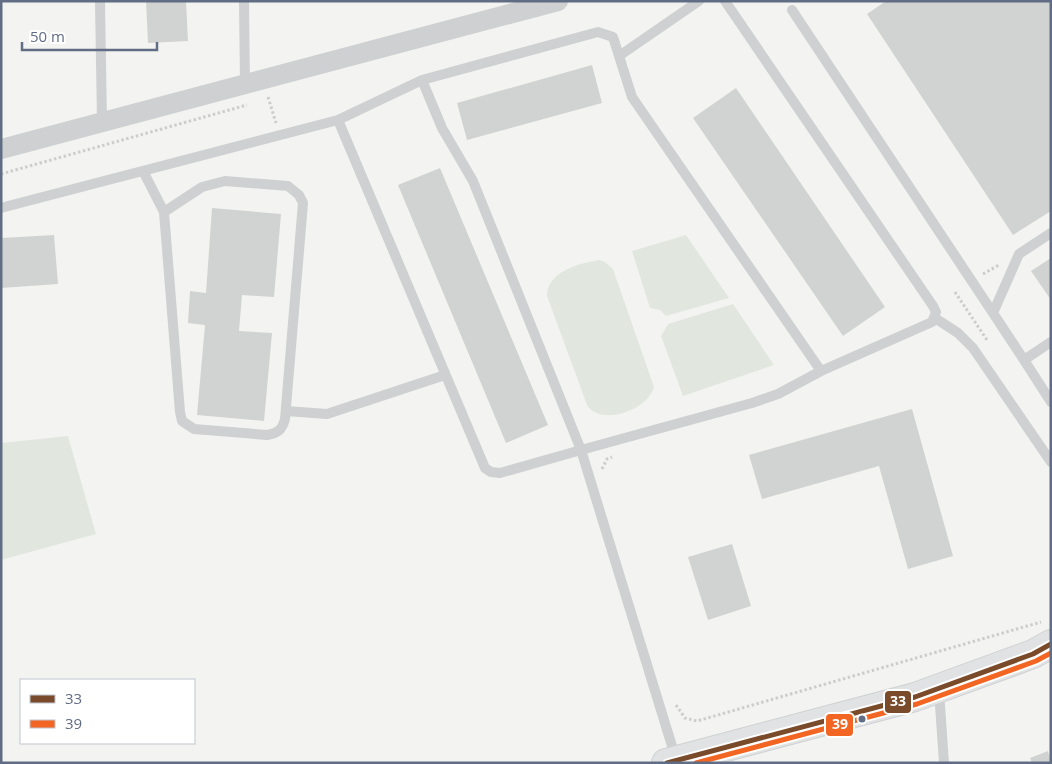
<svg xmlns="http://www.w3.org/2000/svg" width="1052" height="764" viewBox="0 0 1052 764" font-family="'Open Sans',sans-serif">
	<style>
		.green { fill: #e1e7df }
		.building { fill: #d1d2d2 }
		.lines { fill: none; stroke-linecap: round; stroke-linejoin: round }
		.secondary-casing { stroke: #cfd1d2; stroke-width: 30 }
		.path { stroke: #cdcdcd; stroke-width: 3; stroke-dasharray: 2.5 2.5; stroke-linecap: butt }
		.lane { stroke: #cfd0d1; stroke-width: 10 }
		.street { stroke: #cfd0d1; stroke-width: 20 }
		.secondary { stroke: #e1e2e3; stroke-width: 28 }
		.bus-1-casing { stroke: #fff; stroke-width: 9 }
		.bus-2-casing { stroke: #fff; stroke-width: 9 }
		.bus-1 { stroke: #7a4b2a; stroke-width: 5 }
		.bus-2 { stroke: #f26522; stroke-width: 5 }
		.bus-dot { fill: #616d84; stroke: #fff; stroke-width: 2 }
		.line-badge { stroke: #fff; stroke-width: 2 }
		.badge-label { font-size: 14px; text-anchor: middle; font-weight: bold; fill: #fff }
	</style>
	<rect width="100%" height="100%" fill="#f3f4f1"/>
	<path class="green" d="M 686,235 L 729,298 L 666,316 L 660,310 L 650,308 L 632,251 Z
		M 599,260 L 605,262 L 613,269 L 654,387 C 648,410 601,427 587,405 L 547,296 C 547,272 579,263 599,260 Z
		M 733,304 L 774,365 L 683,396 L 661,336 L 668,324 Z
		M 68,436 L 96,534 L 1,560 L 1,443 Z"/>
	<path class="building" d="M 146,1 L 186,1 L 188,41 L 148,43 Z
		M 886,1 L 1051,1 L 1051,211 L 1013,235 L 867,14 Z
		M 592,65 L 602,103 L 467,140 L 457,103 Z
		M 736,88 L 885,307 L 843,336 L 693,118 Z
		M 440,168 L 548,425 L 506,443 L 398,185 Z
		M 212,208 L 281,214 L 274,297 L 242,295 L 239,331 L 272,333 L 264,421 L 197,415 L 205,325 L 188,323 L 190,291 L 206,293 Z
		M 54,235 L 58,284 L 1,288 L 1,238 Z
		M 1051,258 L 1051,300 L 1031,271 Z
		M 912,409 L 953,556 L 908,569 L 879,466 L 762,499 L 749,455 Z
		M 732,544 L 751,606 L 708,620 L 688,557 Z
		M 1048,751 L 1051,763 L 1032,763 L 1030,758 Z"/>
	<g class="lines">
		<defs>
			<path id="secondary" d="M 666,763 L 915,697 L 1033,654 L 1051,644"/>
		</defs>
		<use href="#secondary" class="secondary-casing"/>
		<path class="path" d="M 268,97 L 276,123
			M 1,174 L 247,105
			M 983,274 L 999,265
			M 955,292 L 987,340
			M 602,469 L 607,459 L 612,457
			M 676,705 L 685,718 L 697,721 L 1041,622"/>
		<path class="lane" d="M 100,1 L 102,122
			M 244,1 L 245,84
			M 792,10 L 993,313
			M 619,56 L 699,1
			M 338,120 L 485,468 L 491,472 L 500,473 L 581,450 L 473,181 L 442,128 L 422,80
			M 143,171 L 164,212
			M 225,181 L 288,186 L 299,195 L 303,203 L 285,419 C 282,430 278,433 267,435 L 194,429 L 182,421 L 180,412 L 164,212 L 202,187 Z
			M 1,208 L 338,120 L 422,80 L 598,32 L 613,37 L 632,97 L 821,371 L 932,322 L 936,312 L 933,306 L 725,1
			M 935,318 L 958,333 L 973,348 L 1051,462
			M 1051,342 L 1024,360 L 1051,402
			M 1024,360 L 993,313 L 1019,254 L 1051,233
			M 286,411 L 327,414 L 445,375
			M 939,691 L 944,763
			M 676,759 L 581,450 L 752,403 L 778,394 L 821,371"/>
		<path class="street" d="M 1,149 L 558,1"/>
		<use href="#secondary" class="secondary"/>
		<defs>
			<path id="bus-1" d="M 667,763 L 915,697 L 1033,654 L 1051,644"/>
			<path id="bus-2" d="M 696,763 L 917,704 L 1036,661 L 1051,653"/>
		</defs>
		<use href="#bus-1" class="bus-1-casing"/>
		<use href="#bus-2" class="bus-2-casing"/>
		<use href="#bus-1" class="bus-1"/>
		<use href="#bus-2" class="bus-2"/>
	</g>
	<circle class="bus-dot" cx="862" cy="719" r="4.5"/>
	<g class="line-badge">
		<rect x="884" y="690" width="28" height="24" rx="5" fill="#7a4b2a"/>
		<rect x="825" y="713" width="29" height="24" rx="5" fill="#f26522"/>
	</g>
	<g class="badge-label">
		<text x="898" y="706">33</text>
		<text x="840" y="729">39</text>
	</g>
	<rect width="1052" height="764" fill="none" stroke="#616d84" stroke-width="5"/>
	<rect x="20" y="679" width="175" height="65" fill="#ffffff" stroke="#c0c5ce"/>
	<rect x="30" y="695" width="25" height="8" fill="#7a4b2a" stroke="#c0c5ce"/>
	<text x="65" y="704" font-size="15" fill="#616d84">33</text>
	<rect x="30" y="720" width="25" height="8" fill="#f26522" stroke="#c0c5ce"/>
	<text x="65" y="729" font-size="15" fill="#616d84">39</text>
	<path d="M22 42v8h135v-8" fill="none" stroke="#616d84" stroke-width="2.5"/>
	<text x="30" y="42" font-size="15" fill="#616d84" stroke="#ffffff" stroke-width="4" paint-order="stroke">50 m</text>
</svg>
